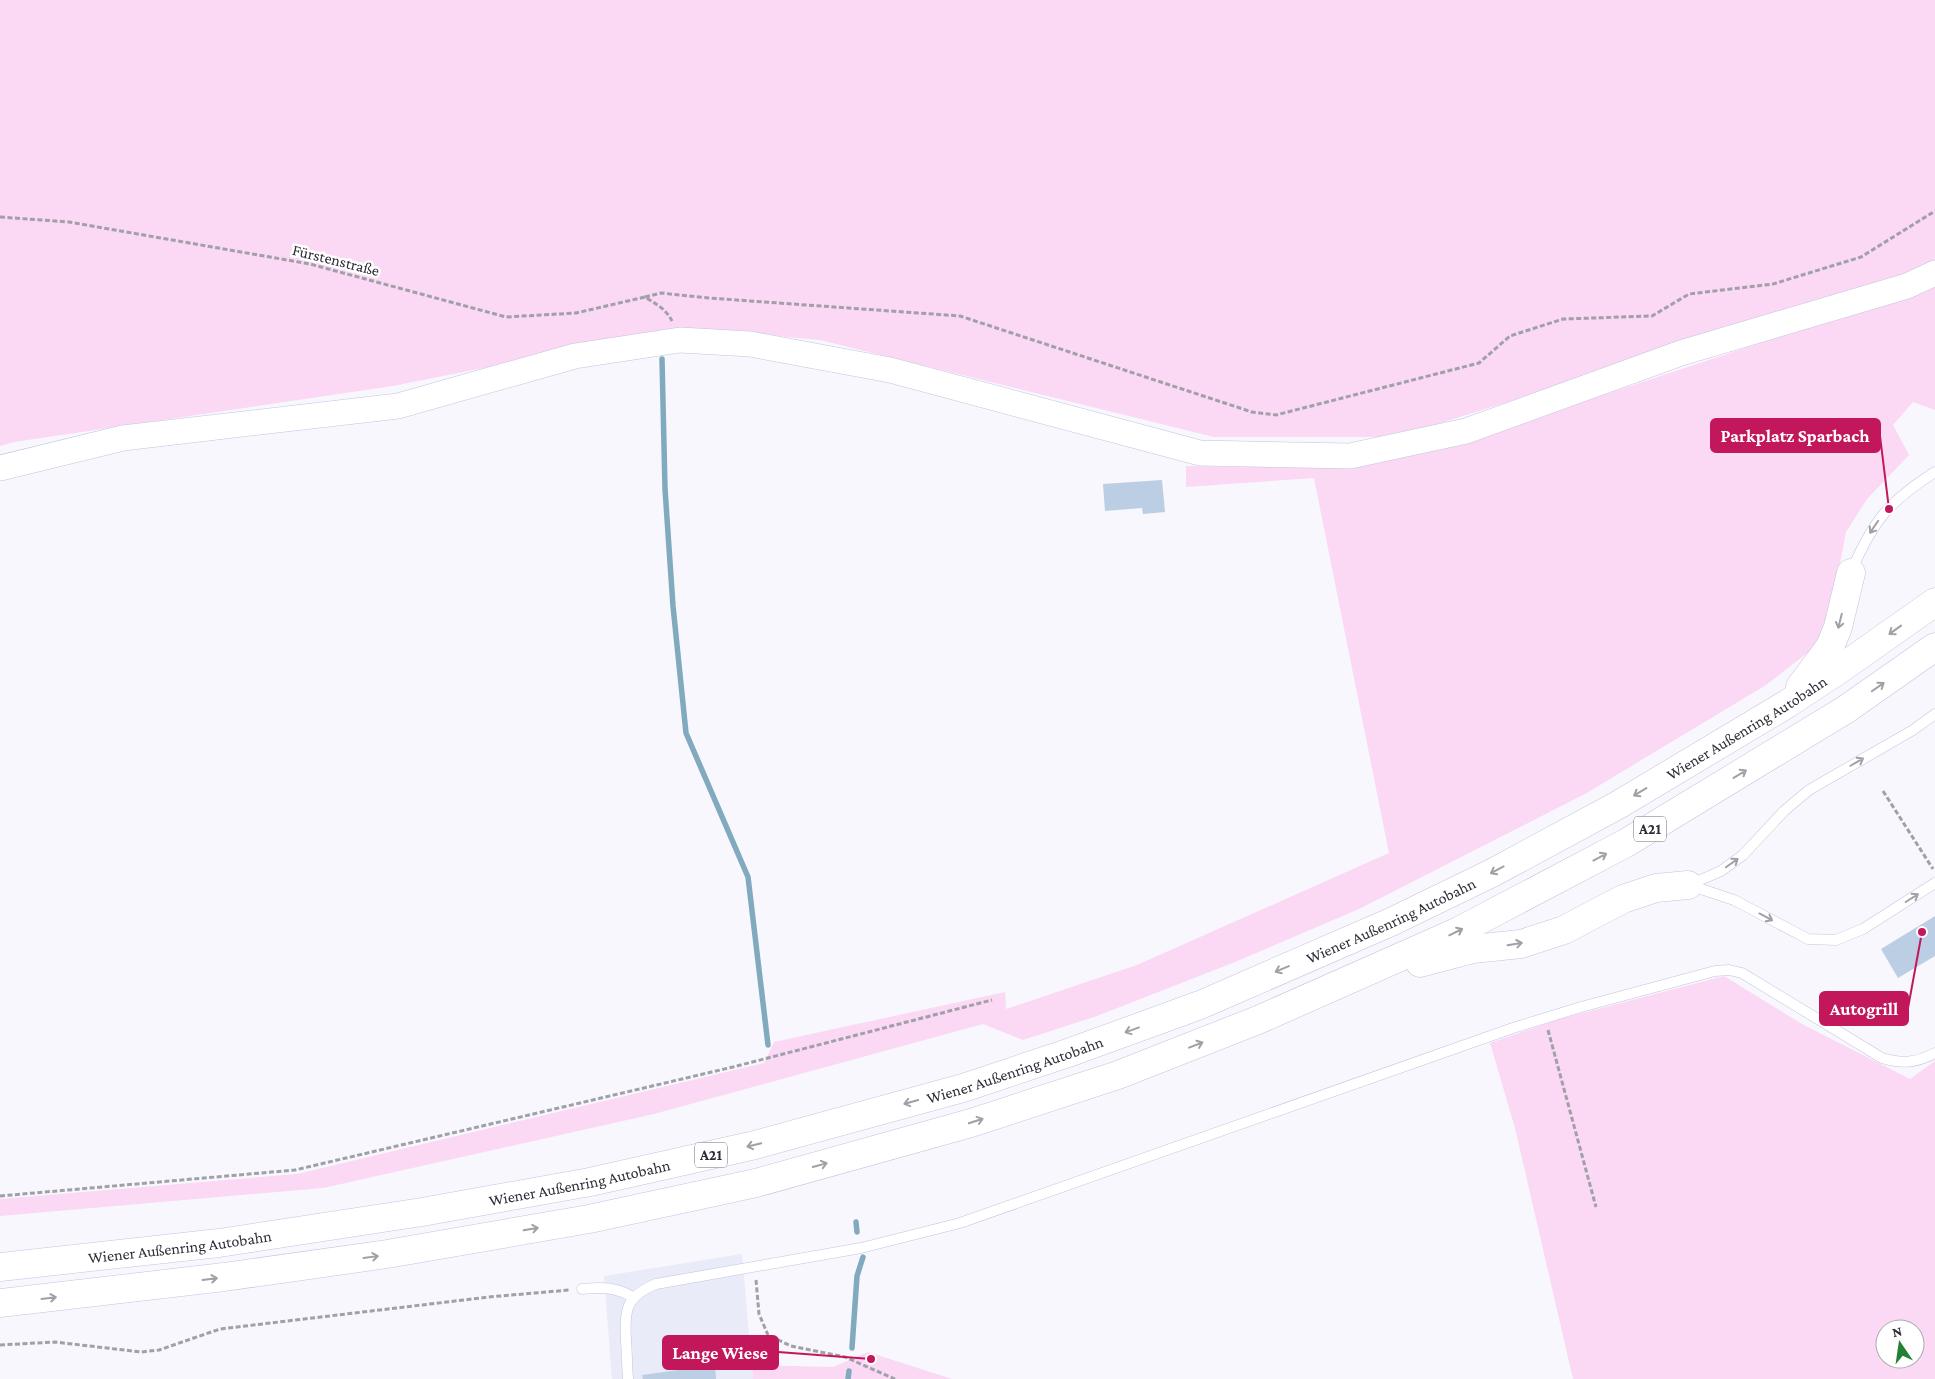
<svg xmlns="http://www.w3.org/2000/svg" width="1935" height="1379" viewBox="0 0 1935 1379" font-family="'Crimson Pro',serif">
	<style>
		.built { fill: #e9ebf8 }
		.green { fill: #fbd8f3; fill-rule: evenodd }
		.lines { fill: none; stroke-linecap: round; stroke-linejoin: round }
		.stream { stroke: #82aabf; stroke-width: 5.5 }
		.building { fill: #bccee3 }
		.service-casing { stroke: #c2c5de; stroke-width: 11 }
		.tertiary-casing { stroke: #c2c5de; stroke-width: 26 }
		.motorway-casing { stroke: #c2c5de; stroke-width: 29 }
		.path { stroke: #a0a0a8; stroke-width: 3; stroke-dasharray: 5 2.5; stroke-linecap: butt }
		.service { stroke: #fff; stroke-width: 10 }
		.tertiary { stroke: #fff; stroke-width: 25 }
		.motorway { stroke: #fff; stroke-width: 28 }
		.oneway { stroke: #a0a0a5 }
		.labels { text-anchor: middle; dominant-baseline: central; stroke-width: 5; stroke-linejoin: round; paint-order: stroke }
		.shield { fill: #fff; stroke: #6b6c73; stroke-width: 1 }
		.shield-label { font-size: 15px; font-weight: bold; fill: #2c2d37 }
		.street-label { font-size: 16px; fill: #2c2d37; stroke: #fff }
		.leader { fill: none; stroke: #c2185b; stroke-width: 2 }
		.callout-dot { fill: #c2185b; stroke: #fff; stroke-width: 2 }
		.callout { fill: #c2185b; stroke: #c2185b; stroke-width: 2 }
		.callout-label { font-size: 18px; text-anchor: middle; font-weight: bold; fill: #fff }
	</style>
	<rect width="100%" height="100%" fill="#f7f7fd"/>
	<path class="built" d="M 742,1254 L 753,1379 L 612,1379 L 604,1276 Z"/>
	<path class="green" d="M 0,0 L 1935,0 L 1935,265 L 1766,321 L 1396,437 L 1214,437 L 820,340 L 685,328 L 393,386 L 14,442 L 0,446 Z
		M 1935,285 L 1935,410 L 1913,402 L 1893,425 L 1909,455 L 1867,499 L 1846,532 L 1833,600 L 1824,629 L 1810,651 L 1766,685 L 1585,794 L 1359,909 L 1235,962 L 1097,1016 L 1023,1040 L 983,1024 L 654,1114 L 323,1188 L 0,1216 L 0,1199 L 297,1174 L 764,1063 L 774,1042 L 1005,992 L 1006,1009 L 1137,965 L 1389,853 L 1314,478 L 1186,487 L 1186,466 L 1254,467 L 1352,464 L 1573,405 Z
		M 1724,976 L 1802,1024 L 1910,1079 L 1935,1061 L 1935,1379 L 1573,1379 L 1515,1128 L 1490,1043 L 1556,1020 ZM 1885,1329 L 1915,1329 L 1915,1359 L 1885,1359 Z
		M 868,1352 L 952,1379 L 753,1379 L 752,1365 L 833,1367 Z"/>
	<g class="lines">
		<path class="stream" d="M 662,359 L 665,489 L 673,606 L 686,733 L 748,877 L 768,1045
			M 856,1222 L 857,1232
			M 852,1348 L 857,1276 L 863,1257
			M 848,1379 L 849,1371"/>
	</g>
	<path class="building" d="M 1162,480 L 1165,512 L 1143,514 L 1142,508 L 1105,511 L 1103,484 Z
		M 1935,916 L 1935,956 L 1898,978 L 1881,949 Z
		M 715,1365 L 716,1379 L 643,1379 L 642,1375 Z"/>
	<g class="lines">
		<defs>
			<path id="service" d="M 1851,572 C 1873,521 1888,502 1935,472
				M 1689,885 L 1721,871 L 1743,855 L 1784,811 L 1809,790 L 1913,730 L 1935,714
				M 1689,885 L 1734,900 L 1808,939 L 1836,940 L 1863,929 L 1935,883
				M 582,1289 C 603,1287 615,1287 633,1297
				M 628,1379 C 627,1366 627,1353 626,1340 C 624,1310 626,1296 656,1284 L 861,1248 L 960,1223 L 1513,1028 L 1581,1007 L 1715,971 L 1729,970 L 1742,973 L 1882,1058 C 1902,1064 1916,1063 1935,1053"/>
			<path id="tertiary" d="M 0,468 L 123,438 L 398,406 L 575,356 L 680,340 L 750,344 L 890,370 L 1200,453 L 1350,456 L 1466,431 L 1681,353 L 1907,286 L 1935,273"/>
			<g id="motorway">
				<path d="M 1800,687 L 1830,647 L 1838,627 L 1851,573"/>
				<path d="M 1420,963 L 1473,949 L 1521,944 L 1564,930 L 1623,899 L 1656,888 L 1688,885"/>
				<path id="s1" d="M 0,1267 L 219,1243 L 422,1212 L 590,1182 L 755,1145 L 963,1088 L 1068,1053 L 1200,1005 L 1391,922 L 1492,873 L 1618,805 L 1787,704 L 1840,669 L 1935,602"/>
				<path d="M 0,1303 L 224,1277 L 387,1254 L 589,1219 L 756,1183 L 971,1123 L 1118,1075 L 1258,1020 L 1459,931 L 1626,843 L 1845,710 L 1935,647"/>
			</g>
		</defs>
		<use href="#service" class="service-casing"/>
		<use href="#tertiary" class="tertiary-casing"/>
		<use href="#motorway" class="motorway-casing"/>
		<path class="path" d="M 0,217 L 69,222 L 310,264 L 506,317 L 576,313 L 645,297 C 656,304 666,309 672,321
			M 645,297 L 661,293 L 709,298 L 960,316 L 1252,412 L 1276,415 L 1479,363 L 1510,336 L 1563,319 L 1652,316 L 1689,294 L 1773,284 L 1861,257 L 1935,211
			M 1883,791 L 1933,869
			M 1548,1030 L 1596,1207
			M 0,1196 L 295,1170 L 733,1067 L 992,1000
			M 756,1280 L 759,1314 L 768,1335 L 791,1346 L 845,1357 L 895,1379
			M 0,1345 L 55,1342 L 141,1352 L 159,1350 L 220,1329 L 489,1297 L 569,1290"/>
		<use href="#service" class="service"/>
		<use href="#tertiary" class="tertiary"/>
		<use href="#motorway" class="motorway"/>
	</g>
	<defs><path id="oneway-shaft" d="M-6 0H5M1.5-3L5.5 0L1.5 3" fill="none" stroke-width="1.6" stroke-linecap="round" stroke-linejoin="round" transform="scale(1.25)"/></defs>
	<g class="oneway">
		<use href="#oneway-shaft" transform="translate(1874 527) rotate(124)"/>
		<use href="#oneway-shaft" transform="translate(1840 621) rotate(104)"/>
		<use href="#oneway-shaft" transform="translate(1895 630) rotate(144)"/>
		<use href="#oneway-shaft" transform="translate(1878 687) rotate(-35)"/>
		<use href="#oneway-shaft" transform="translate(1857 762) rotate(-30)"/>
		<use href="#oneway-shaft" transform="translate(1740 774) rotate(-31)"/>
		<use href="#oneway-shaft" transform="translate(1640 792) rotate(149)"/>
		<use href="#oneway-shaft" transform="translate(1600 857) rotate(-28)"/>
		<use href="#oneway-shaft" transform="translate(1732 863) rotate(-35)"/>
		<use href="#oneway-shaft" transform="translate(1497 870) rotate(152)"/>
		<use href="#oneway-shaft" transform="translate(1912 898) rotate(-32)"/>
		<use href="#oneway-shaft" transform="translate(1766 917) rotate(28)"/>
		<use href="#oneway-shaft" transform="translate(1456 932) rotate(-26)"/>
		<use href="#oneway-shaft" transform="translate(1515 944) rotate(-9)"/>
		<use href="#oneway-shaft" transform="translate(1282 969) rotate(157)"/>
		<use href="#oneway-shaft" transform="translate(1132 1030) rotate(160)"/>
		<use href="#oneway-shaft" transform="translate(1196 1045) rotate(-21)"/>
		<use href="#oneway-shaft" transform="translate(911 1102) rotate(164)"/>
		<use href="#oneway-shaft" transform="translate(976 1121) rotate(-18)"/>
		<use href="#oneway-shaft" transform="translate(754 1145) rotate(166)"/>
		<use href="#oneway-shaft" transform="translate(820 1165) rotate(-15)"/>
		<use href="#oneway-shaft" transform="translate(531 1229) rotate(-10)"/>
		<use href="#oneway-shaft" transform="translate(371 1257) rotate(-8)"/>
		<use href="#oneway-shaft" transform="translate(210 1279) rotate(-7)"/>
		<use href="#oneway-shaft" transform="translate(49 1298) rotate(-7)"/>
	</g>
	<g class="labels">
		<g class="shield">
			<rect x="1634" y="816.5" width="32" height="25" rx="4"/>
			<rect x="695" y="1142.5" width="32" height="25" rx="4"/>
		</g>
		<g class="shield-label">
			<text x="1650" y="829">A21</text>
			<text x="711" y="1155">A21</text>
		</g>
		<g class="street-label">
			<text transform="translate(336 260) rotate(14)">Fürstenstraße</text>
			<text stroke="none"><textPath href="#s1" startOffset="1846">Wiener Außenring Autobahn</textPath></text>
			<text stroke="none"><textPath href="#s1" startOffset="1441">Wiener Außenring Autobahn</textPath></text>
			<text stroke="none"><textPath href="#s1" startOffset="1036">Wiener Außenring Autobahn</textPath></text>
			<text stroke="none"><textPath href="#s1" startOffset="586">Wiener Außenring Autobahn</textPath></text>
			<text stroke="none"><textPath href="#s1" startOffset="181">Wiener Außenring Autobahn</textPath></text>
		</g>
	</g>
	<path class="leader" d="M1889 509L1880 436M1922 932L1908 1008M871 1359L778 1352"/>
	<g class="callout-dot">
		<circle cx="1889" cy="509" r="5"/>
		<circle cx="1922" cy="932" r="5"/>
		<circle cx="871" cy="1359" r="5"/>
	</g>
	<g class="callout">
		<rect x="1711" y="419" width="169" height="33" rx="5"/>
		<rect x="1820" y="992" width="88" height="33" rx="5"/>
		<rect x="663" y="1336" width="115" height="33" rx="5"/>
	</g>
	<g class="callout-label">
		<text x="1795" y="442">Parkplatz Sparbach</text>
		<text x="1864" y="1015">Autogrill</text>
		<text x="720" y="1359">Lange Wiese</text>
	</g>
	<g transform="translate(1900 1344) rotate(347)"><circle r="24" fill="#ffffff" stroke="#ababaf"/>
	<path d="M0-4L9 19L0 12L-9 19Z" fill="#228133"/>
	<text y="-8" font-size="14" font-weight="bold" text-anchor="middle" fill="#2c2d37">N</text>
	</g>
</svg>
